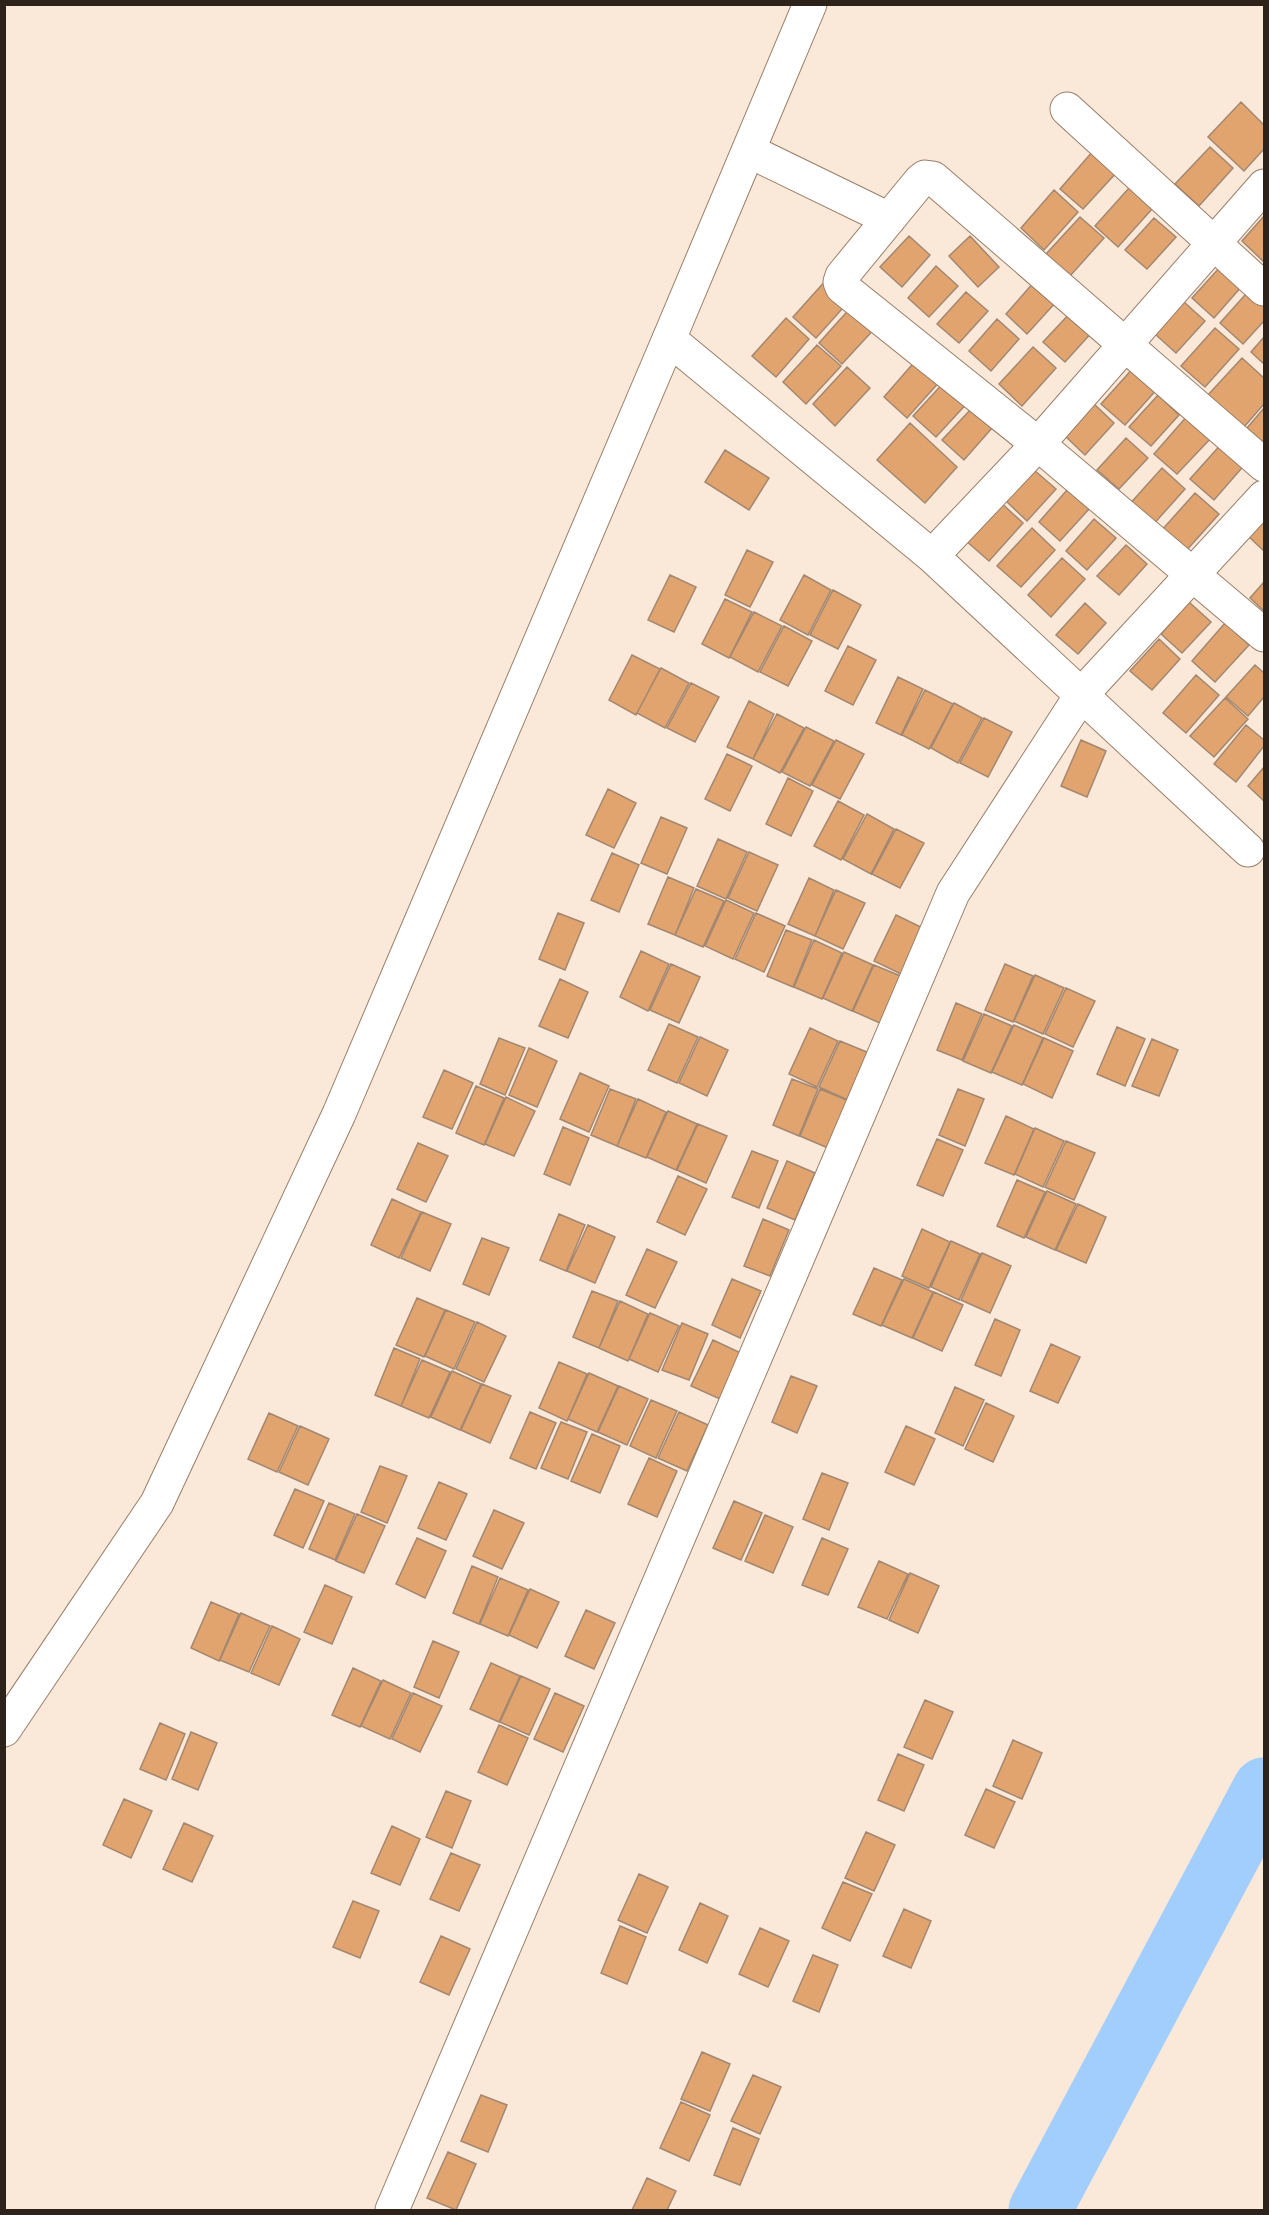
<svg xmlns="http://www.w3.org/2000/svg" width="1269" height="2215" viewBox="0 0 1269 2215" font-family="'Titillium Web',sans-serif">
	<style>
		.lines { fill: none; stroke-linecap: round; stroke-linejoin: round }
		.river { stroke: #a1cefd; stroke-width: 63 }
		.building { fill: #e2a46e; stroke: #a38770; stroke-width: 1.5 }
		.minor-casing { stroke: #9a7f68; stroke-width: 35 }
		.tertiary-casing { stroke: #9a7f68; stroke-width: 35 }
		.minor { stroke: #fff; stroke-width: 33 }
		.tertiary { stroke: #fff; stroke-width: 33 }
	</style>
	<rect width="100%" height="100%" fill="#fae8d9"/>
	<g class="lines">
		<path class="river" d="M 1040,2210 L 1264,1789"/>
	</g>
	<path class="building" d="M 1241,102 L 1264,125 L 1264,149 L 1244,171 L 1208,137 Z
		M 1210,147 L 1233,168 L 1199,206 L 1175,184 Z
		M 1093,151 L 1117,172 L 1083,209 L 1060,189 Z
		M 1129,188 L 1152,209 L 1118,247 L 1095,226 Z
		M 1054,190 L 1078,212 L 1044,250 L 1021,228 Z
		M 1264,216 L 1264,262 L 1242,241 Z
		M 1080,217 L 1104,238 L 1070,276 L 1046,254 Z
		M 1154,218 L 1176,237 L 1147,269 L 1125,250 Z
		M 909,236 L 930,255 L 902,287 L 880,267 Z
		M 970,236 L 999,267 L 978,287 L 949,256 Z
		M 936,266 L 958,286 L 929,317 L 908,298 Z
		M 1221,266 L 1242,286 L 1214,318 L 1192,298 Z
		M 827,279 L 850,300 L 816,338 L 793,317 Z
		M 1034,282 L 1056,302 L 1027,334 L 1006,314 Z
		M 1254,285 L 1264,294 L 1264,321 L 1243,344 L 1220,323 Z
		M 966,292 L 988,311 L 959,343 L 937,324 Z
		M 1184,302 L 1205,321 L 1176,353 L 1155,334 Z
		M 853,305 L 877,326 L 842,364 L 819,343 Z
		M 1072,311 L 1094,330 L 1065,362 L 1043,342 Z
		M 786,318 L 809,339 L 776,377 L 752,356 Z
		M 997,319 L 1019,339 L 991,371 L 969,351 Z
		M 1215,328 L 1239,349 L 1205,387 L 1181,366 Z
		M 1264,337 L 1264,364 L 1251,352 Z
		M 817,345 L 841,366 L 806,404 L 783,382 Z
		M 1033,347 L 1056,368 L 1022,406 L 999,384 Z
		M 1242,358 L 1264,378 L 1264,404 L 1244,427 L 1208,395 Z
		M 917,359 L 941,380 L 907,418 L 884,397 Z
		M 1135,366 L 1159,387 L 1125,425 L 1101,404 Z
		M 847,367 L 870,388 L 835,426 L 813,404 Z
		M 947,379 L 970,400 L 936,437 L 913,416 Z
		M 1158,395 L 1179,415 L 1151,446 L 1129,427 Z
		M 1093,403 L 1114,423 L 1085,455 L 1064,435 Z
		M 1264,408 L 1264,443 L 1247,428 Z
		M 971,409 L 992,428 L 964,460 L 942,440 Z
		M 1188,415 L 1212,437 L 1177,474 L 1154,454 Z
		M 910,423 L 957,467 L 925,503 L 877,460 Z
		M 1126,438 L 1148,458 L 1119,489 L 1097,470 Z
		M 1224,441 L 1247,462 L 1214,500 L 1190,479 Z
		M 725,450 L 769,478 L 749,510 L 705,482 Z
		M 1162,468 L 1185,489 L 1151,527 L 1128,506 Z
		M 1034,470 L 1056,489 L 1027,521 L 1006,501 Z
		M 1067,490 L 1089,509 L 1060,541 L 1039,522 Z
		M 1195,493 L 1219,514 L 1185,552 L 1161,531 Z
		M 999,501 L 1023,523 L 989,561 L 965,540 Z
		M 1264,518 L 1264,551 L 1248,536 Z
		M 1094,519 L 1116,538 L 1087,570 L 1066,551 Z
		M 1032,528 L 1055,550 L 1021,587 L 997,566 Z
		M 1126,545 L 1147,564 L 1119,595 L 1097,576 Z
		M 747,550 L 773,562 L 750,607 L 725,595 Z
		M 1062,558 L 1085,579 L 1051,617 L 1028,595 Z
		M 670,575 L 696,587 L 674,632 L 648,620 Z
		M 804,575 L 831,590 L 808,635 L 780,620 Z
		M 1264,582 L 1264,611 L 1250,598 Z
		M 833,590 L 861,605 L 838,649 L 810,635 Z
		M 725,599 L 752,612 L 729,658 L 702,644 Z
		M 1189,602 L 1211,622 L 1182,653 L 1161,634 Z
		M 1085,603 L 1106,623 L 1078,654 L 1056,635 Z
		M 754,612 L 782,626 L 758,672 L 730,657 Z
		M 1225,623 L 1249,645 L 1215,682 L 1192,661 Z
		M 784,626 L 812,641 L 788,686 L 760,672 Z
		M 1159,639 L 1180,659 L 1152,690 L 1130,671 Z
		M 848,646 L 876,660 L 853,705 L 825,691 Z
		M 632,655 L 660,669 L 636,715 L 609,700 Z
		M 1255,665 L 1264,673 L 1264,697 L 1248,716 L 1226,697 Z
		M 661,668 L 689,683 L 665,728 L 637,713 Z
		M 1196,675 L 1219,695 L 1186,733 L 1163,713 Z
		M 898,677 L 923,689 L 901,735 L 876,723 Z
		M 691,683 L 719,697 L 695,742 L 667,728 Z
		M 925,690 L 953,704 L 929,749 L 902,735 Z
		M 1225,698 L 1248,719 L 1214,757 L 1190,736 Z
		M 749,701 L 774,714 L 753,759 L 727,747 Z
		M 954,703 L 982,718 L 958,763 L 931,748 Z
		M 777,714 L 804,728 L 780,773 L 753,759 Z
		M 984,718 L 1012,732 L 988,777 L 960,763 Z
		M 1246,725 L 1264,740 L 1264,746 L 1236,782 L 1214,764 Z
		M 806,727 L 834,741 L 810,786 L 782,772 Z
		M 836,740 L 864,754 L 840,799 L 812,785 Z
		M 1081,740 L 1106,751 L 1087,797 L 1061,786 Z
		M 727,754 L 752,766 L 730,811 L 705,799 Z
		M 1264,767 L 1264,801 L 1248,786 Z
		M 788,778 L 813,791 L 791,836 L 766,824 Z
		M 608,789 L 636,803 L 614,848 L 586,835 Z
		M 838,801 L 864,815 L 841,860 L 814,846 Z
		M 867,814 L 894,829 L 871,874 L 843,859 Z
		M 661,817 L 687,828 L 667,874 L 641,863 Z
		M 896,829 L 924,843 L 900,888 L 872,874 Z
		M 718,839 L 747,852 L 726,899 L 697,886 Z
		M 749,852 L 778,865 L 757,911 L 728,898 Z
		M 612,853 L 639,865 L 619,912 L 591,900 Z
		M 668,877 L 694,888 L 675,935 L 648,924 Z
		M 809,878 L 834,890 L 815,936 L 788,924 Z
		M 696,889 L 724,901 L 703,947 L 675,935 Z
		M 836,890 L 865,903 L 843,949 L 815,936 Z
		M 726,900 L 754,913 L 733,959 L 705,946 Z
		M 558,913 L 584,923 L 565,970 L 539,959 Z
		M 756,913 L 785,926 L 764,972 L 735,959 Z
		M 896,915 L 925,929 L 903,975 L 874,961 Z
		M 786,930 L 812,940 L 793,987 L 767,976 Z
		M 814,940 L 842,953 L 822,999 L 794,987 Z
		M 641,951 L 669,964 L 648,1011 L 620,997 Z
		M 844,952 L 873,965 L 852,1011 L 823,998 Z
		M 671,964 L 700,977 L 679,1023 L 650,1010 Z
		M 1005,964 L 1033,976 L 1013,1022 L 985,1010 Z
		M 874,965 L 903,977 L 882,1024 L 853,1011 Z
		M 1035,975 L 1064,988 L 1043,1034 L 1014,1021 Z
		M 560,979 L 588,992 L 568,1038 L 539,1026 Z
		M 1066,988 L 1095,1001 L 1073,1047 L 1045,1034 Z
		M 956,1003 L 982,1014 L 962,1060 L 937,1050 Z
		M 984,1014 L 1012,1026 L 991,1073 L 963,1061 Z
		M 669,1024 L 698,1037 L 677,1083 L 648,1070 Z
		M 1014,1025 L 1043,1038 L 1022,1085 L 992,1072 Z
		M 1117,1027 L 1145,1039 L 1125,1086 L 1097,1074 Z
		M 810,1028 L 838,1041 L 817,1087 L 789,1074 Z
		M 700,1037 L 728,1050 L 707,1096 L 679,1083 Z
		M 499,1038 L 525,1048 L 505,1095 L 480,1084 Z
		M 1044,1038 L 1073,1051 L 1052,1098 L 1023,1084 Z
		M 1152,1039 L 1178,1050 L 1159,1096 L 1132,1086 Z
		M 840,1041 L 869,1053 L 848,1100 L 819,1087 Z
		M 529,1048 L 557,1061 L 537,1107 L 509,1095 Z
		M 444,1070 L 473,1083 L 452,1129 L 423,1117 Z
		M 580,1073 L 609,1086 L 589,1132 L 560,1119 Z
		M 792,1079 L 818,1089 L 799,1136 L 773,1125 Z
		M 476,1086 L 504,1098 L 484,1145 L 456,1133 Z
		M 610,1089 L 636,1099 L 617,1146 L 591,1135 Z
		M 820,1089 L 849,1101 L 828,1148 L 800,1136 Z
		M 958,1089 L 984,1099 L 965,1146 L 939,1135 Z
		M 506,1097 L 535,1111 L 514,1156 L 485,1144 Z
		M 638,1099 L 666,1112 L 646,1158 L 617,1146 Z
		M 668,1111 L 697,1124 L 676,1170 L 647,1157 Z
		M 1006,1116 L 1034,1129 L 1014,1175 L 985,1163 Z
		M 698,1124 L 727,1136 L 706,1183 L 677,1170 Z
		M 563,1127 L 589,1138 L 570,1185 L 544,1174 Z
		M 1035,1128 L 1064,1141 L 1043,1187 L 1015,1174 Z
		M 937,1139 L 963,1150 L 943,1196 L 917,1185 Z
		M 1066,1141 L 1095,1153 L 1074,1200 L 1045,1187 Z
		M 418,1143 L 448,1156 L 426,1202 L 397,1189 Z
		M 752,1151 L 778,1161 L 759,1208 L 732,1197 Z
		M 787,1161 L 815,1173 L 795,1220 L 767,1208 Z
		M 678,1176 L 707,1189 L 685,1235 L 657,1222 Z
		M 1017,1180 L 1045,1192 L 1024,1238 L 997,1226 Z
		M 1047,1191 L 1076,1204 L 1055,1250 L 1026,1237 Z
		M 392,1199 L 421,1212 L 399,1258 L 371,1245 Z
		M 1078,1204 L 1106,1217 L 1086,1263 L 1056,1250 Z
		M 422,1212 L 451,1224 L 430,1271 L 401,1258 Z
		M 559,1214 L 585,1225 L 566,1271 L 540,1260 Z
		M 763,1219 L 789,1230 L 770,1276 L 744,1266 Z
		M 588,1225 L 615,1237 L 595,1283 L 567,1271 Z
		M 922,1229 L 950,1242 L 929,1288 L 902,1276 Z
		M 482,1238 L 509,1248 L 489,1295 L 463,1284 Z
		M 951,1241 L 980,1254 L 959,1300 L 931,1287 Z
		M 647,1249 L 677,1262 L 655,1308 L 626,1295 Z
		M 982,1253 L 1011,1266 L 990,1313 L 961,1300 Z
		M 874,1268 L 902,1280 L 881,1326 L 853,1314 Z
		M 732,1279 L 761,1291 L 740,1338 L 712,1325 Z
		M 904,1279 L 933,1292 L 912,1338 L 882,1325 Z
		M 592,1291 L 618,1301 L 599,1348 L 573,1337 Z
		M 934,1292 L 963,1305 L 942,1351 L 913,1338 Z
		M 417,1298 L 445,1310 L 424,1357 L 396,1345 Z
		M 620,1301 L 648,1314 L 628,1361 L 599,1348 Z
		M 446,1310 L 475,1322 L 454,1369 L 425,1356 Z
		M 650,1313 L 679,1326 L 658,1372 L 629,1359 Z
		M 995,1319 L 1020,1330 L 1001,1376 L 975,1365 Z
		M 477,1322 L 506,1336 L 484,1382 L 456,1369 Z
		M 682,1323 L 708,1334 L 689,1380 L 662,1370 Z
		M 713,1340 L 741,1353 L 720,1399 L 691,1386 Z
		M 1051,1344 L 1080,1357 L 1058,1403 L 1030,1391 Z
		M 394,1348 L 420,1359 L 401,1406 L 375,1395 Z
		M 422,1360 L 450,1372 L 429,1418 L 401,1406 Z
		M 559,1362 L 587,1374 L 567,1421 L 539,1408 Z
		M 452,1371 L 481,1384 L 460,1430 L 431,1417 Z
		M 589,1373 L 618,1386 L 597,1432 L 568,1419 Z
		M 791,1376 L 817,1386 L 797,1433 L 772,1422 Z
		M 482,1384 L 511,1396 L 490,1443 L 461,1430 Z
		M 619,1386 L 648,1399 L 627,1445 L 598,1432 Z
		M 955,1387 L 984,1400 L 963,1446 L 935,1433 Z
		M 651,1400 L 677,1411 L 656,1458 L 630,1446 Z
		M 986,1403 L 1014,1416 L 993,1462 L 965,1449 Z
		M 530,1412 L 556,1423 L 536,1469 L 510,1458 Z
		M 679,1412 L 708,1425 L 687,1471 L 658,1458 Z
		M 269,1413 L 298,1426 L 277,1472 L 248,1459 Z
		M 561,1422 L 587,1432 L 568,1479 L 541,1468 Z
		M 300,1426 L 329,1439 L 308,1485 L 279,1472 Z
		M 906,1426 L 935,1439 L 914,1485 L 885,1472 Z
		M 592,1434 L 620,1446 L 600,1493 L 571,1481 Z
		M 649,1458 L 677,1471 L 657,1517 L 628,1504 Z
		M 380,1466 L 407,1476 L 387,1523 L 361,1512 Z
		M 822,1473 L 848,1483 L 829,1530 L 803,1519 Z
		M 439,1482 L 467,1494 L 446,1540 L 418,1528 Z
		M 295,1489 L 324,1501 L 303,1548 L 274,1535 Z
		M 734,1501 L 762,1513 L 741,1560 L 713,1548 Z
		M 329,1503 L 355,1514 L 335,1560 L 309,1549 Z
		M 494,1510 L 524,1523 L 502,1569 L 473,1556 Z
		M 357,1514 L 385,1526 L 364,1573 L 336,1561 Z
		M 765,1515 L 793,1527 L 773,1573 L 745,1561 Z
		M 417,1538 L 446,1551 L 425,1598 L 396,1584 Z
		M 822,1538 L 848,1549 L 828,1595 L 802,1585 Z
		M 879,1561 L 908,1574 L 887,1619 L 858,1607 Z
		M 472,1566 L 498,1577 L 479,1624 L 453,1613 Z
		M 910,1573 L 939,1586 L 918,1633 L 889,1620 Z
		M 500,1578 L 528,1590 L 508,1636 L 480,1624 Z
		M 325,1585 L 352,1597 L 332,1644 L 304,1632 Z
		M 530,1589 L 559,1602 L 537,1648 L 509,1635 Z
		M 211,1602 L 239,1614 L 219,1661 L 191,1648 Z
		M 586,1610 L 615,1623 L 594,1669 L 565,1656 Z
		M 241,1613 L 270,1626 L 249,1672 L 220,1660 Z
		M 272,1626 L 300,1639 L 279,1685 L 251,1673 Z
		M 433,1641 L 459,1652 L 439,1698 L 414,1687 Z
		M 491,1663 L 520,1676 L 499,1722 L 470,1709 Z
		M 353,1668 L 381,1681 L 360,1727 L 332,1715 Z
		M 521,1676 L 550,1689 L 529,1735 L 500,1722 Z
		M 383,1680 L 411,1693 L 390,1739 L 361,1726 Z
		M 413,1693 L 442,1706 L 420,1752 L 392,1739 Z
		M 555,1693 L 584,1706 L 563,1752 L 534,1739 Z
		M 925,1700 L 953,1712 L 932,1759 L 904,1747 Z
		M 160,1723 L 185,1734 L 166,1780 L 140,1769 Z
		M 499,1725 L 528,1738 L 507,1785 L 478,1772 Z
		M 191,1732 L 217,1743 L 198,1790 L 172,1779 Z
		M 1013,1740 L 1042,1753 L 1022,1799 L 993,1786 Z
		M 898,1754 L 924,1765 L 904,1811 L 878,1800 Z
		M 986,1789 L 1015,1802 L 994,1848 L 965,1835 Z
		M 446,1791 L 471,1801 L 452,1848 L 426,1837 Z
		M 124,1799 L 152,1811 L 131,1858 L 103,1845 Z
		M 184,1823 L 213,1836 L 192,1882 L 163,1869 Z
		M 392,1826 L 420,1839 L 400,1885 L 371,1873 Z
		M 866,1832 L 895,1845 L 874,1891 L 845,1878 Z
		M 451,1853 L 480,1865 L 459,1911 L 430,1899 Z
		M 639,1874 L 668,1887 L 647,1933 L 618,1920 Z
		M 843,1882 L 872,1894 L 850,1941 L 822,1928 Z
		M 353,1901 L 379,1911 L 360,1958 L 333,1947 Z
		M 700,1903 L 728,1916 L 707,1963 L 679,1950 Z
		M 904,1909 L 931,1921 L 911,1968 L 883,1956 Z
		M 620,1926 L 646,1937 L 627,1984 L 601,1973 Z
		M 760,1928 L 789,1941 L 768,1987 L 739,1974 Z
		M 441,1936 L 470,1949 L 449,1995 L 420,1982 Z
		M 813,1955 L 838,1965 L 819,2012 L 793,2001 Z
		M 702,2052 L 730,2064 L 710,2111 L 681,2099 Z
		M 753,2075 L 781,2087 L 760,2134 L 731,2121 Z
		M 481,2095 L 507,2105 L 488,2152 L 461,2141 Z
		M 681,2102 L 710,2115 L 689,2161 L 660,2148 Z
		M 733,2128 L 759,2139 L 740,2185 L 714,2175 Z
		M 448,2152 L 476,2164 L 456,2210 L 427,2198 Z
		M 647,2178 L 676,2191 L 667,2210 L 632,2210 Z"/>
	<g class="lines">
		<defs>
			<path id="minor" d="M 1067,109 L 1264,289
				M 749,151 L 889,219
				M 669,339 L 932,556 L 1248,850
				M 1264,465 L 933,178 L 925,177 L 920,181 L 842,276 L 840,282 L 842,287 L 1038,444 L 1264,635
				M 932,556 L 1038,444 L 1264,186
				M 392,2210 L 953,893 L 1082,694 L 1264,497"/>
			<path id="tertiary" d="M 4,1730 L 157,1503 L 339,1114 L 669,339 L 810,4"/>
		</defs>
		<use href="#minor" class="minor-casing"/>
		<use href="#tertiary" class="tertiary-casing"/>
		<use href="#minor" class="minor"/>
		<use href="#tertiary" class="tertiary"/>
	</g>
	<rect width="1269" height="2215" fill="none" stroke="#2e231a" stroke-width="12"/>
</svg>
